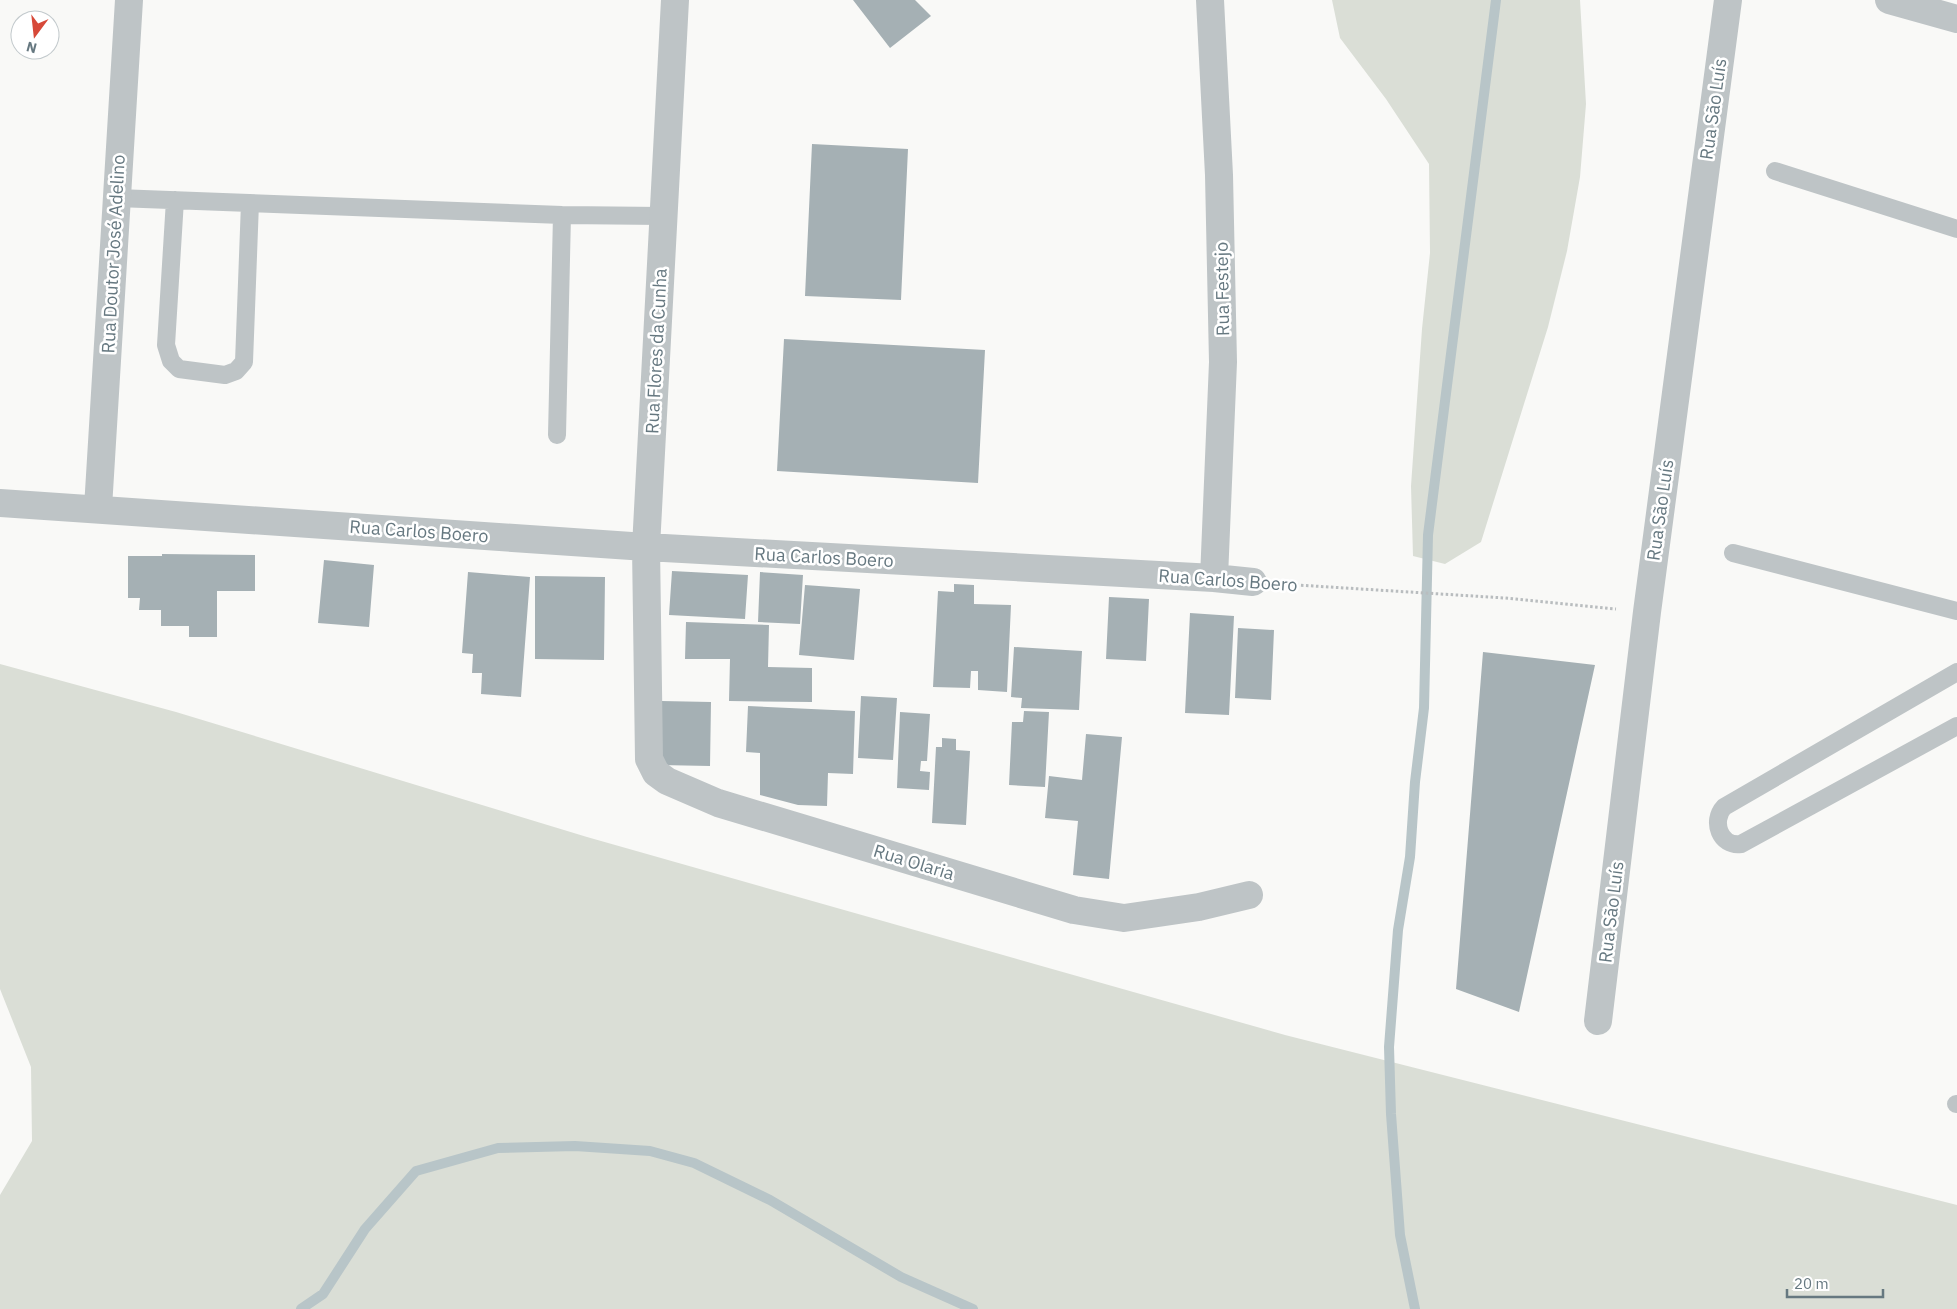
<svg xmlns="http://www.w3.org/2000/svg" width="1957" height="1309" viewBox="0 0 1957 1309" font-family="'IBM Plex Sans',sans-serif">
	<style>
		.green { fill: #daded6 }
		.lines { fill: none; stroke-linecap: round; stroke-linejoin: round }
		.stream { stroke: #b8c5c8; stroke-width: 10 }
		.building { fill: #a5b0b4 }
		.path { stroke: #b9bdbf; stroke-width: 3; stroke-dasharray: 2.5 2.5; stroke-linecap: butt }
		.service { stroke: #bec4c6; stroke-width: 18 }
		.minor { stroke: #bec4c6; stroke-width: 28 }
		.labels { text-anchor: middle; dominant-baseline: central; stroke-width: 5; stroke-linejoin: round; paint-order: stroke }
		.street-label { font-size: 18px; fill: #667880; stroke: #fff }
	</style>
	<rect width="100%" height="100%" fill="#f9f9f7"/>
	<path class="green" d="M 1332,0 L 1580,0 L 1586,104 L 1580,177 L 1567,251 L 1548,327 L 1481,542 L 1445,564 L 1413,556 L 1411,486 L 1422,329 L 1430,253 L 1429,164 L 1386,99 L 1340,38 Z
		M 0,664 L 176,712 L 587,837 L 1285,1035 L 1957,1205 L 1957,1309 L 0,1309 L 0,1195 L 32,1141 L 31,1067 L 0,989 Z"/>
	<g class="lines">
		<path class="stream" d="M 301,1309 L 323,1294 L 365,1229 L 416,1171 L 498,1148 L 575,1146 L 650,1151 L 694,1163 L 770,1200 L 901,1277 L 973,1309
			M 1415,1309 L 1400,1235 L 1391,1114 L 1389,1047 L 1398,930 L 1410,857 L 1415,782 L 1424,708 L 1428,535 L 1496,0"/>
	</g>
	<path class="building" d="M 853,0 L 915,0 L 931,16 L 890,48 Z
		M 812,144 L 908,149 L 901,300 L 805,296 Z
		M 784,339 L 985,350 L 978,483 L 777,471 Z
		M 162,554 L 255,555 L 255,591 L 217,591 L 217,637 L 189,637 L 189,626 L 161,626 L 161,610 L 139,610 L 140,598 L 128,598 L 128,556 L 162,556 Z
		M 324,560 L 374,565 L 369,627 L 318,623 Z
		M 672,571 L 748,575 L 745,619 L 669,615 Z
		M 468,572 L 530,577 L 521,697 L 481,694 L 482,673 L 472,673 L 473,654 L 462,653 Z
		M 760,572 L 803,575 L 800,624 L 758,622 Z
		M 535,576 L 605,577 L 604,660 L 535,659 Z
		M 954,584 L 974,585 L 974,604 L 1011,605 L 1007,692 L 978,690 L 978,671 L 971,671 L 970,688 L 933,687 L 938,591 L 954,592 Z
		M 805,585 L 860,589 L 854,660 L 799,655 Z
		M 1109,597 L 1149,599 L 1146,661 L 1106,659 Z
		M 1190,613 L 1234,616 L 1229,715 L 1185,713 Z
		M 686,622 L 769,625 L 768,667 L 812,668 L 812,702 L 729,701 L 730,659 L 685,659 Z
		M 1238,628 L 1274,630 L 1271,700 L 1235,698 Z
		M 1014,647 L 1082,651 L 1079,710 L 1021,708 L 1022,698 L 1011,697 Z
		M 1483,652 L 1595,665 L 1519,1012 L 1456,989 Z
		M 861,696 L 897,698 L 893,760 L 858,758 Z
		M 661,701 L 711,702 L 710,766 L 660,765 Z
		M 748,706 L 855,711 L 853,774 L 828,773 L 827,806 L 798,805 L 760,795 L 760,753 L 746,752 Z
		M 1024,711 L 1049,712 L 1045,787 L 1009,785 L 1012,722 L 1023,722 Z
		M 900,712 L 930,714 L 927,761 L 921,761 L 920,771 L 930,772 L 929,790 L 897,788 Z
		M 1086,734 L 1122,737 L 1109,879 L 1073,875 L 1078,821 L 1045,818 L 1049,776 L 1082,780 Z
		M 942,738 L 956,739 L 956,750 L 970,751 L 966,825 L 932,823 L 936,747 L 942,747 Z"/>
	<g class="lines">
		<path class="path" d="M 1281,584 L 1505,598 L 1616,609"/>
		<path class="service" d="M 1775,171 L 1957,229
			M 117,198 L 562,215 L 663,216
			M 175,200 L 166,345 L 171,361 L 179,369 L 225,375 L 236,371 L 244,362 L 250,203
			M 557,435 L 562,215
			M 1733,553 L 1957,611
			M 1957,672 L 1724,807 C 1711,821 1720,847 1741,844 L 1957,726
			M 1956,1104 L 1957,1104"/>
		<path class="minor" d="M 675,0 L 646,547 L 649,759 L 656,773 L 667,781 L 718,803 L 1074,910 L 1124,918 L 1199,907 L 1249,895
			M 1210,0 L 1219,175 L 1223,362 L 1214,578
			M 1889,0 L 1957,19
			M 0,503 L 646,547 L 1214,578 L 1253,582
			M 98,508 L 129,0
			M 1598,1021 L 1647,612 L 1728,0"/>
	</g>
	<g class="labels">
		<g class="street-label">
			<text transform="translate(1713 109) rotate(-82)">Rua São Luís</text>
			<text transform="translate(113 254) rotate(-87)">Rua Doutor José Adelino</text>
			<text transform="translate(1222 289) rotate(-91)">Rua Festejo</text>
			<text transform="translate(656 351) rotate(-87)">Rua Flores da Cunha</text>
			<text transform="translate(1660 510) rotate(-82)">Rua São Luís</text>
			<text transform="translate(419 531) rotate(4)">Rua Carlos Boero</text>
			<text transform="translate(824 557) rotate(3)">Rua Carlos Boero</text>
			<text transform="translate(1228 580) rotate(4)">Rua Carlos Boero</text>
			<text transform="translate(914 862) rotate(17)">Rua Olaria</text>
			<text transform="translate(1611 912) rotate(-83)">Rua São Luís</text>
		</g>
	</g>
	<g transform="translate(35 35) rotate(195)"><circle r="24" fill="#ffffff" stroke="#c2c9cc"/>
	<path d="M0-4L9 19L0 12L-9 19Z" fill="#d74939"/>
	<text y="-8" font-size="14" font-weight="bold" text-anchor="middle" fill="#667880">N</text>
	</g>
	<path d="M1787 1289v8h96v-8" fill="none" stroke="#667880" stroke-width="2.5"/>
	<text x="1794" y="1289" font-size="15" fill="#667880" stroke="#ffffff" stroke-width="4" paint-order="stroke">20 m</text>
</svg>
